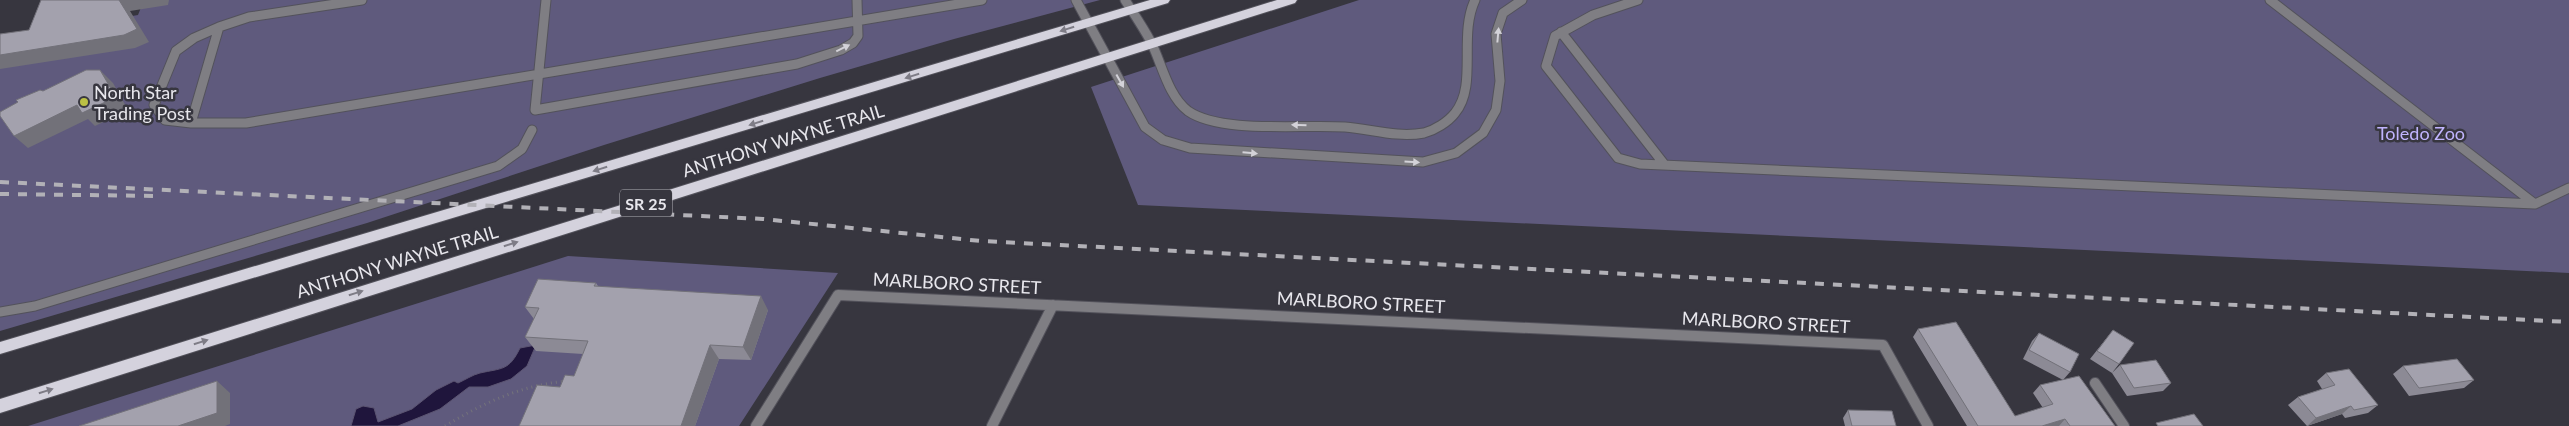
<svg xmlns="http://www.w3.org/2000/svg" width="2569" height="426" viewBox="0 0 2569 426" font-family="Lato,sans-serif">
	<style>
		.green { fill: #5f5a7d }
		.water { fill: #1f153c; stroke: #5b5471 }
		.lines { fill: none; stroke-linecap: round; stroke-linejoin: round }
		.service-casing { stroke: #53525b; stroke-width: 11 }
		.minor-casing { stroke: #53525b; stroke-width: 12 }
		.trunk-casing { stroke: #53525b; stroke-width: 2 }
		.path { stroke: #74737b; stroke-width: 3; stroke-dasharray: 1 4; stroke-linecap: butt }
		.service { stroke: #7f7e83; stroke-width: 9 }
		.minor { stroke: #7f7e83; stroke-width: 10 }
		.trunk { fill: #d4d2dd; fill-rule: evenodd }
		.rail { stroke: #b2b1b7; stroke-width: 4; stroke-dasharray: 9 9; stroke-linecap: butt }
		.wall { fill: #8c8a95 }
		.shaded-wall { fill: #727179 }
		.building { fill: #a3a1ad; stroke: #727179 }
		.oneway { fill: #7e7c86 }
		.oneway2 { fill: #d3d2d8 }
		.poi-dot { fill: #bbc044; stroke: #37363f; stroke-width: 2 }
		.labels { text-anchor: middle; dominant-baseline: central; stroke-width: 5; stroke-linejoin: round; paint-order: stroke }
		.shield { fill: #37363f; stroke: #b3b2b9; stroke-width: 1 }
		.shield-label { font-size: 16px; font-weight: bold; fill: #e8e7ed }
		.poi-label { font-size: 18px; fill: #e8e7ed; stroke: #37363f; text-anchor: start }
		.park-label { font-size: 18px; fill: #c0b4fd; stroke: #37363f }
		.street-label { font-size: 18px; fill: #e8e7ed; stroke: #37363f }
	</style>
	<rect width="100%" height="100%" fill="#37363f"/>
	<path class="green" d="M 144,0 L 1100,0 L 954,39 L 820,78 L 604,145 L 367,223 L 0,331 L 0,39 L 138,15 Z
		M 1359,0 L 2569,0 L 2569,273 L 1138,205 L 1091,87 Z
		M 568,256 L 838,273 L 739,426 L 28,426 Z"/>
	<path class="water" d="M 536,345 L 527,366 L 511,379 L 488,387 L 469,387 L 440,409 L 398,426 L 351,426 L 356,409 L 363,406 L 374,408 L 378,422 L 412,409 L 436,390 L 454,381 L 458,383 C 465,380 472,375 480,373 C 502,368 509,371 520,348 Z"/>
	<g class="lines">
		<defs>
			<path id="service" d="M 362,0 L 249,17 L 219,27 L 191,123 L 246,123 L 982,0
				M 546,0 L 535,110 L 797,64 L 841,50 L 853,43 L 858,36 L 857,0
				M 1076,0 L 1145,127 L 1163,140 L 1190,148 L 1423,162 L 1456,153 L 1483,133 L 1496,110 L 1500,81 L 1496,34 L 1503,13 L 1522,0
				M 1125,0 C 1134,14 1143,27 1151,42 C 1162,64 1168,96 1188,111 C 1221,134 1304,124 1345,127 C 1371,129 1397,138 1424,133 C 1435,130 1448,122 1455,113 C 1478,85 1458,36 1475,0
				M 1638,0 L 1593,15 L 1555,36 L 1546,66 L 1618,158 L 1640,164 L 2535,204 L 2270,0
				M 1561,32 L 1664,164
				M 191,123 L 165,120 L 154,105 L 176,51 L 194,38 L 219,27
				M 2535,204 L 2569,188
				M 0,312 L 35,306 L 498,166 L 522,149 L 532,130"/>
			<path id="minor" d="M 2095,383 L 2124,426
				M 756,426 L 838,295 L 1883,345 L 1928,426
				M 992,426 L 1053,305"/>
			<path id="trunk" d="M 1150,0 L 1170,0 L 1168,3 L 0,354 L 0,342 Z
				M 1277,0 L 1297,0 L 1295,3 L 0,413 L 0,399 Z"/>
		</defs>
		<use href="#service" class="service-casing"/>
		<use href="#minor" class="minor-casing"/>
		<use href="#trunk" class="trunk-casing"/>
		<path class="path" d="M 445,426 C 483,403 522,385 567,381"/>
		<use href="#service" class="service"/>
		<use href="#minor" class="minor"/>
		<use href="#trunk" class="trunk"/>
		<path class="rail" d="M 0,182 L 763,219 L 981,241 L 2569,322
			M 0,194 L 161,196"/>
	</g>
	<path class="wall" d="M 596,283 L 598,286 L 768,310 L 751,360 L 719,359 L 695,426 L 519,426 L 560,387 L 574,376 L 583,354 L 536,351 L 525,337 L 534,319 L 525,307 Z
		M 1918,329 L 2015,416 L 2043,408 L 2033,393 L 2040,385 L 2115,426 L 1967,426 L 1913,337 Z
		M 2113,330 L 2119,364 L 2112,373 L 2090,359 Z
		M 2039,333 L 2070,372 L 2063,380 L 2023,359 L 2032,341 Z
		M 2120,365 L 2171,383 L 2163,391 L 2127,396 L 2112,373 Z
		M 2403,366 L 2474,380 L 2464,388 L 2409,396 L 2393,374 Z
		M 2326,373 L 2378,405 L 2368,413 L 2345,418 L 2342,414 L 2307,426 L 2288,405 L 2298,397 L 2322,389 L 2317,381 Z
		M 1848,410 L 1896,426 L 1845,426 L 1843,418 Z"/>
	<path class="shaded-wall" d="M 119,0 L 169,0 L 168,5 L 130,11 L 149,42 L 135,48 L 0,69 L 0,55 Z
		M 100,70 L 113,83 L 128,110 L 95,126 L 88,119 L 28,148 L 14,136 Z
		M 761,296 L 768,310 L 751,360 L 743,347 Z
		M 710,345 L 719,359 L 695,426 L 681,426 Z
		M 217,381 L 230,393 L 230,424 L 225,426 L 178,426 Z
		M 2351,406 L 2342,414 L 2307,426 L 2316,418 Z
		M 2065,419 L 2059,426 L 2042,426 Z"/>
	<path class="building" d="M 41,0 L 119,0 L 137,29 L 124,35 L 0,55 L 0,34 L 29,30 Z
		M 86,70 L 100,70 L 116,97 L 82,113 L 77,105 L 14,136 L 0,116 L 0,112 L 18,102 L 16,100 L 40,90 L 43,91 Z
		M 538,279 L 596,283 L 594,286 L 761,296 L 743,347 L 710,345 L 681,426 L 519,426 L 537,385 L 560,387 L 565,375 L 574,376 L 588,341 L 525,337 L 539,308 L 525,307 Z
		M 1956,322 L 2015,416 L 2053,404 L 2040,385 L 2079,376 L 2115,426 L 2070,426 L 2065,419 L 2042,426 L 1978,426 L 1918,329 Z
		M 2113,330 L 2134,343 L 2119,364 L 2097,351 Z
		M 2039,333 L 2079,354 L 2070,372 L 2029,350 Z
		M 2457,359 L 2474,380 L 2419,388 L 2403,366 Z
		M 2156,360 L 2171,383 L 2134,388 L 2120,365 Z
		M 2349,369 L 2378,405 L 2354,410 L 2351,406 L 2316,418 L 2298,397 L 2335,385 L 2326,373 Z
		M 217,381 L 217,413 L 178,426 L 79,426 Z
		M 1848,410 L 1892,411 L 1896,426 L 1852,426 Z
		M 2194,414 L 2203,426 L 2158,426 L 2156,423 Z"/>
	<defs><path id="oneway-solid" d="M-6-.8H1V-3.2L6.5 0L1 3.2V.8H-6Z" transform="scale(1.25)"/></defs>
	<g class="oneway">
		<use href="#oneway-solid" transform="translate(1067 29) rotate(163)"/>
		<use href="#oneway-solid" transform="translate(912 76) rotate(163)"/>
		<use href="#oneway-solid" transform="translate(756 123) rotate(163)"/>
		<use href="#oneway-solid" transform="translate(600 169) rotate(163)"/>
		<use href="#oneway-solid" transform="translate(511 244) rotate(-17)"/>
		<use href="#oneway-solid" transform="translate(356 293) rotate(-17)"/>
		<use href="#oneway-solid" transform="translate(201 342) rotate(-17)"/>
		<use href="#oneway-solid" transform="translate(46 391) rotate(-17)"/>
	</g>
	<g class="oneway2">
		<use href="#oneway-solid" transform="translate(1498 35) rotate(-85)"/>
		<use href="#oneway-solid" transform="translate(843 48) rotate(-26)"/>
		<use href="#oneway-solid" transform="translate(1120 81) rotate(61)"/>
		<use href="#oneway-solid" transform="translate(1299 125) rotate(-178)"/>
		<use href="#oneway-solid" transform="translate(1250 153) rotate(5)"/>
		<use href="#oneway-solid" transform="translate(1412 162) rotate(3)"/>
	</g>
	<circle class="poi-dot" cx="84" cy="102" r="5"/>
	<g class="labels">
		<rect class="shield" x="620" y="189.5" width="52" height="27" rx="4"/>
		<g class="shield-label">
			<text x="646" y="203">SR 25</text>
		</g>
		<g class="poi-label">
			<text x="94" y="92">North Star<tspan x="94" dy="21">Trading Post</tspan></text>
		</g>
		<g class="park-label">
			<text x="2421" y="133">Toledo Zoo</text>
		</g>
		<g class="street-label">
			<text transform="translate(783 140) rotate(-17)">ANTHONY WAYNE TRAIL</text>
			<text transform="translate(397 261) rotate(-17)">ANTHONY WAYNE TRAIL</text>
			<text transform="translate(957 283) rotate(3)">MARLBORO STREET</text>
			<text transform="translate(1361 302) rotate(3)">MARLBORO STREET</text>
			<text transform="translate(1766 322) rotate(3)">MARLBORO STREET</text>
		</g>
	</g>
</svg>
